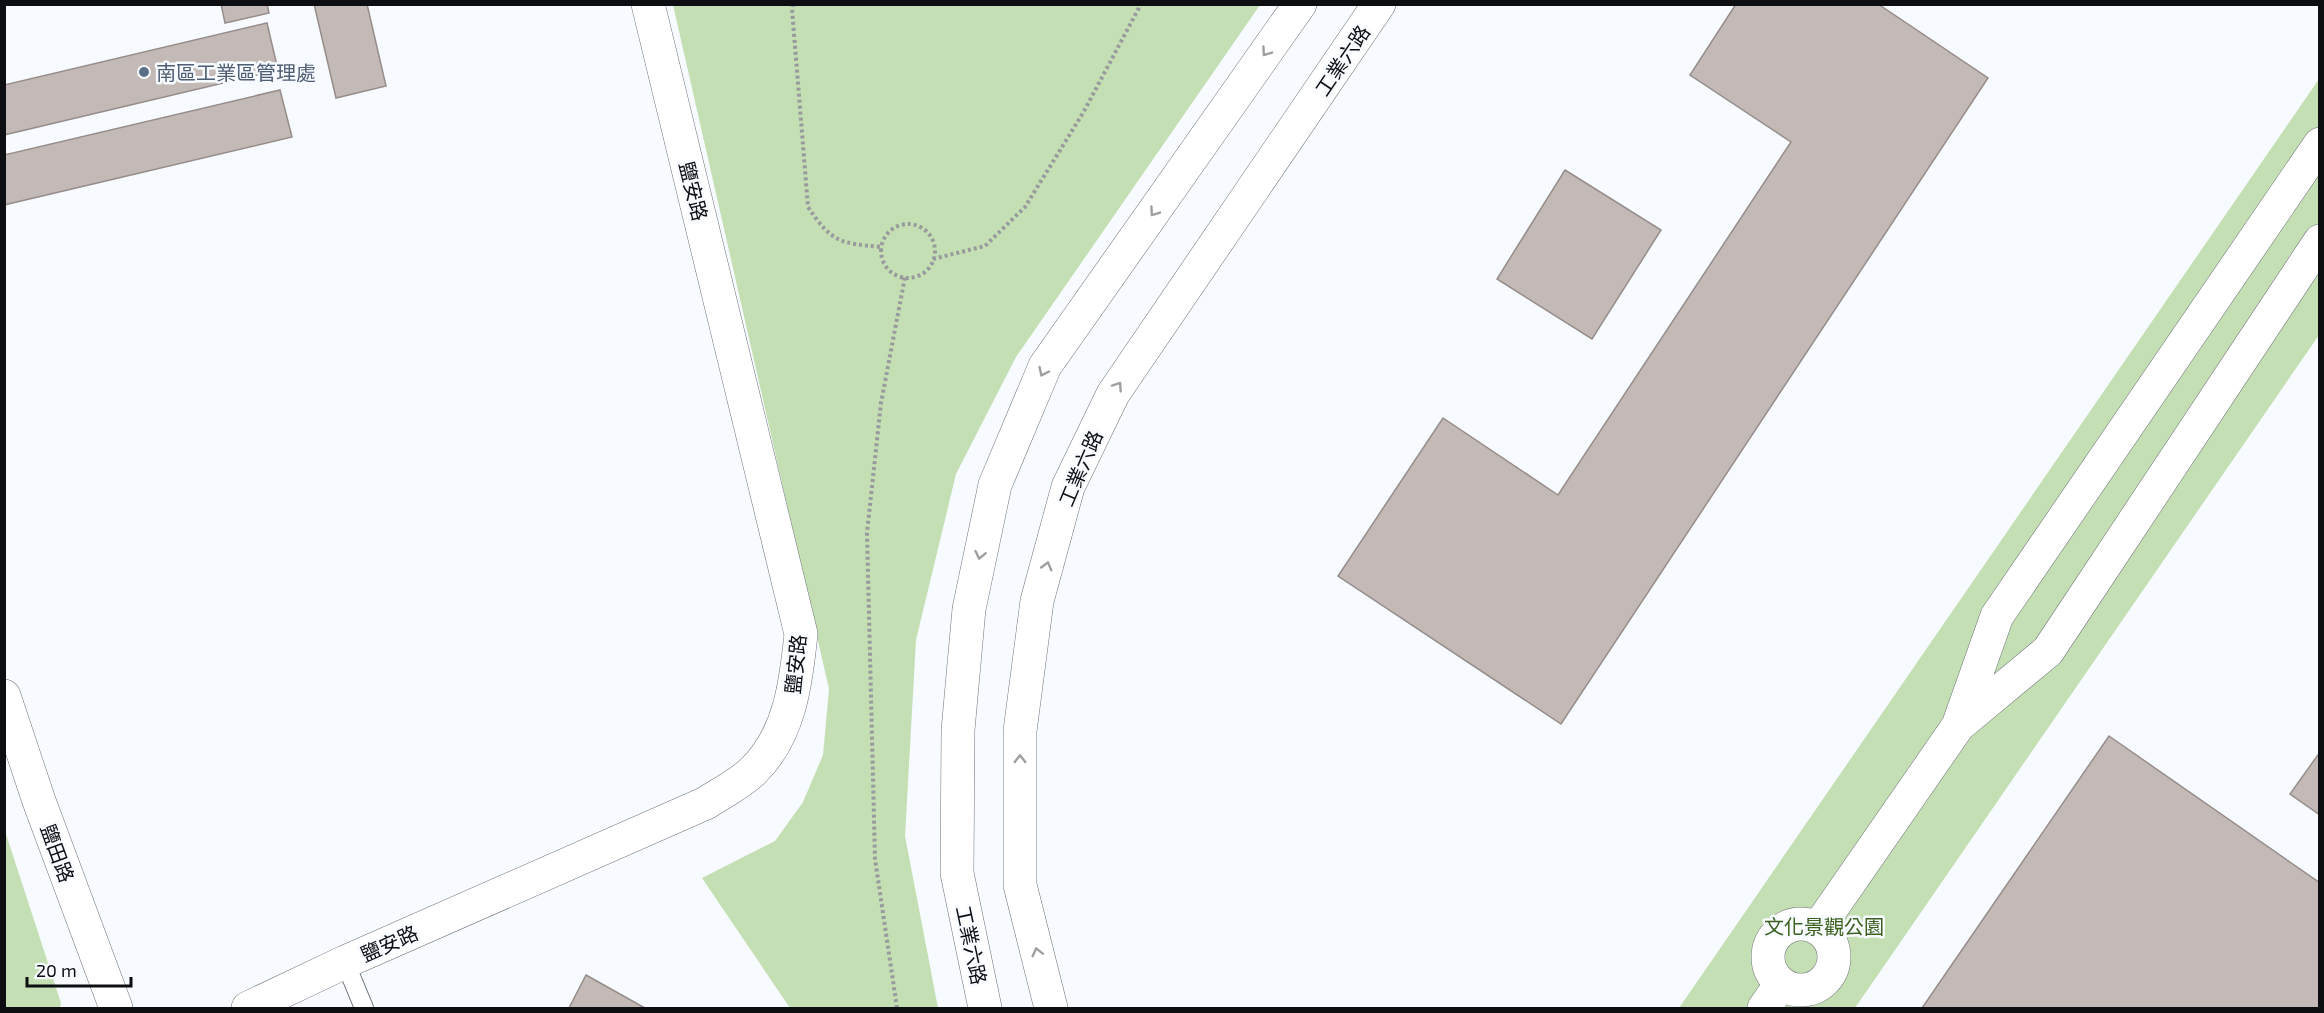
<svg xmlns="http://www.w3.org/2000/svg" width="2324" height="1013" viewBox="0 0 2324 1013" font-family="'Exo 2','Noto Sans TC',sans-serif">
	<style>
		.green { fill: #c4dfb3 }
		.building { fill: #c3bab7; stroke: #968d8b; stroke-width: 1.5 }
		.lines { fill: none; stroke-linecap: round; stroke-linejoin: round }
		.lane-casing { stroke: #6e7379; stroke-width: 20 }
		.street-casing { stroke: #6e7379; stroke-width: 34 }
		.path { stroke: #989a9e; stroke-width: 4; stroke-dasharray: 3 3; stroke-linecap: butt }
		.lane { stroke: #fff; stroke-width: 18 }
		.street { stroke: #fff; stroke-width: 33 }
		.oneway { stroke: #9e9fa0 }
		.service-dot { fill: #5c6f8a; stroke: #f7fafe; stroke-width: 2 }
		.labels { text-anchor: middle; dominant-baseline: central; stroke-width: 5; stroke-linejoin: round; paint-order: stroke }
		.street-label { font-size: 20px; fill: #0c0e11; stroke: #f7fafe }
		.service-label { font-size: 20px; fill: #4e5e75; stroke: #f7fafe; text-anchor: start }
		.park-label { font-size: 20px; fill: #3b601d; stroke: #f7fafe }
	</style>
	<rect width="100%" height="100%" fill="#f7fafe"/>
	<path class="green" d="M 673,5 L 1260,5 L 1016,357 L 956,474 L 916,640 L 905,836 L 938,1008 L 790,1008 L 702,878 L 775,841 L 803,802 L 823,755 L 829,689 Z
		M 2319,79 L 2319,335 L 1855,1008 L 1679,1008 Z
		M 5,831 L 61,1003 L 60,1008 L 5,1008 Z"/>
	<path class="building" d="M 221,4 L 267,4 L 269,13 L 225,23 Z
		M 314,4 L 367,4 L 386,86 L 336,98 Z
		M 1736,4 L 1878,4 L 1988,78 L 1561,724 L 1338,576 L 1443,418 L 1558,495 L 1791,142 L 1690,75 Z
		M 267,23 L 278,70 L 4,135 L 4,85 Z
		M 280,90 L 292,137 L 4,205 L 4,155 Z
		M 1565,170 L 1661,230 L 1592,339 L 1497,279 Z
		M 2109,736 L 2320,883 L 2320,1008 L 1922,1008 Z
		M 2320,752 L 2320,815 L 2290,794 Z
		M 586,975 L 645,1008 L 569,1008 Z"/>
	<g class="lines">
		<defs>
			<path id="lane" d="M 345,962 L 364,1008"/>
			<path id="street" d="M 4,696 L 39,801 L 116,1008
				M 1959,725 L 2048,651 L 2320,241
				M1768 957a33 33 0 1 1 66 0a33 33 0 1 1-66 0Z
				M 1818,928 L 1958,726 L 1997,616 L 2320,144
				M 248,1008 L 345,962 L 706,803 C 721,793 740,784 753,771 C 790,735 796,683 801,634 L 648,4
				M 985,1008 L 957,873 L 958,730 L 969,609 L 995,485 L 1045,366 L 1300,4
				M 1051,1008 L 1020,885 L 1020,731 L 1037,601 L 1068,487 L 1113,394 L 1379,4
				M 1764,1008 L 1781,984"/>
		</defs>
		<use href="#lane" class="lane-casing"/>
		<use href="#street" class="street-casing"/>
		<path class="path" d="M 793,4 L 792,9 L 808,207 C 832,243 840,243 881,247
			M881 251a27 27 0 1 1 54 0a27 27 0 1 1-54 0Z
			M 933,259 L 985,246 L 1025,207 L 1083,113 L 1141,4
			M 897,1008 L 875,859 L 867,533 L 881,403 L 905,277"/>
		<use href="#lane" class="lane"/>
		<use href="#street" class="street"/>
	</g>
	<defs><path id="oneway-chevron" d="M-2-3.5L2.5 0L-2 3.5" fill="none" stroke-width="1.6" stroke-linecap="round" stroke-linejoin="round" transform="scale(1.5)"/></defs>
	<g class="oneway">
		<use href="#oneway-chevron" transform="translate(1266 52) rotate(125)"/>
		<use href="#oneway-chevron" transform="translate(1154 212) rotate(125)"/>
		<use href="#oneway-chevron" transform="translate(1043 372) rotate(115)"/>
		<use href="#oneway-chevron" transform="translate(1118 386) rotate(-56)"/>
		<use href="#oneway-chevron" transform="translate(980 555) rotate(102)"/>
		<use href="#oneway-chevron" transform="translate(1047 566) rotate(-75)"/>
		<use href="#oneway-chevron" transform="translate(1020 759) rotate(-90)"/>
		<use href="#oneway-chevron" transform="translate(1037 952) rotate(-104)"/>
	</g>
	<circle class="service-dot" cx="144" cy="72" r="6"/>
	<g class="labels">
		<g class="street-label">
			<text transform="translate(1342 60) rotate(-56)">工業六路</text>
			<text transform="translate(694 191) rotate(76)">鹽安路</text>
			<text transform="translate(1080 468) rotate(-67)">工業六路</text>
			<text transform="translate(795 664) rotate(-84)">鹽安路</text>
			<text transform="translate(58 853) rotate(70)">鹽田路</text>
			<text transform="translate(389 943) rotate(-24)">鹽安路</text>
			<text transform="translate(972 945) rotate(78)">工業六路</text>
		</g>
		<g class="service-label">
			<text x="156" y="72">南區工業區管理處</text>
		</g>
		<g class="park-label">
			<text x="1824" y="926">文化景觀公園</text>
		</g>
	</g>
	<rect width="2324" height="1013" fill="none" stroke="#0c0e11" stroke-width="12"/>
	<path d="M27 977v9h104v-9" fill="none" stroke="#0c0e11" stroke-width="3"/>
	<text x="36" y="977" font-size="18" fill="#0c0e11" stroke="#f7fafe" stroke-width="4.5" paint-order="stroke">20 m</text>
</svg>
